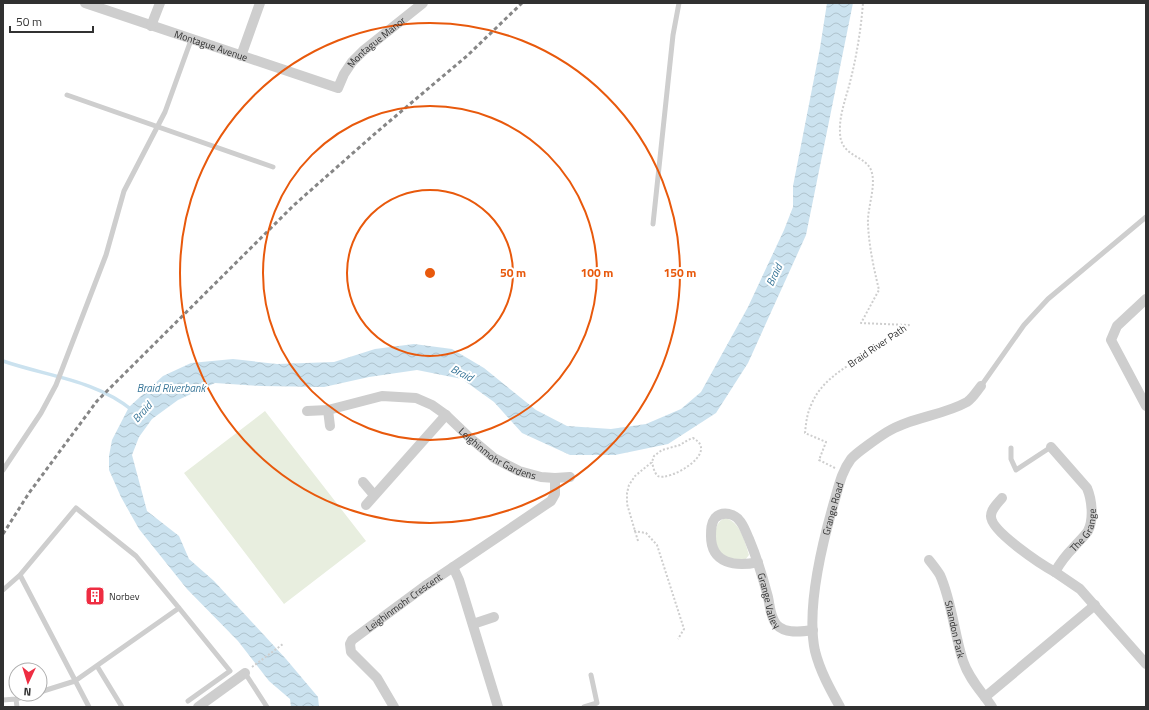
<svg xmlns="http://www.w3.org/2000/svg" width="1149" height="710" viewBox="0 0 1149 710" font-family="'Titillium Web',sans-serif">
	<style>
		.grass { fill: #e8eedf }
		.water { fill: url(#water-waves) }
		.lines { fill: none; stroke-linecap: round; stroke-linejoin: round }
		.stream { stroke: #cbe2ef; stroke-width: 3.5 }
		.path { stroke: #cecece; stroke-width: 2; stroke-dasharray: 2 2; stroke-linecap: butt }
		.lane { stroke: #cecece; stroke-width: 5 }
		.street { stroke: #cecece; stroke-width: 10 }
		.rail { stroke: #868686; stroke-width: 3; stroke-dasharray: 4 3; stroke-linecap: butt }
		.ring { fill: none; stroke: #e8590c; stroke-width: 2 }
		.labels { text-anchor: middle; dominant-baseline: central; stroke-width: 4; stroke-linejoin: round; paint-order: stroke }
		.street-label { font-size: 10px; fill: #313131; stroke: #fff }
		.poi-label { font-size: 10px; fill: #313131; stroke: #fff; text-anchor: start }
		.water-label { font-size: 11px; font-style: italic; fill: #3a7799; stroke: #fff }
		.centre { fill: #e8590c; stroke: #fff; stroke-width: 2 }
		.ring-label { font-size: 12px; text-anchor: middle; font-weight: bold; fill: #e8590c; stroke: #fff; stroke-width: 4; stroke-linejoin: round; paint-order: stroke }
	</style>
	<defs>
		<pattern id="water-waves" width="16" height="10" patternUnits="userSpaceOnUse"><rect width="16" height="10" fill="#cbe2ef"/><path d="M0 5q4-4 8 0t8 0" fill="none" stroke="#afc2cd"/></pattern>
	</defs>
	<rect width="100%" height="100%" fill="#fff"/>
	<path class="grass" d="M 265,411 L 366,541 L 284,604 L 184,473 Z
		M 725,518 C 740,521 745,542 749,555 L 745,560 C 739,559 729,560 724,556 C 713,548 711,523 725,518 Z"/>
	<path class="water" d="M 827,3 L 853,3 L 806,235 L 748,363 L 716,413 L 668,444 L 615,455 L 570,455 L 522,433 L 494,402 L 462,379 L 417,370 L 369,377 L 324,387 L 261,386 L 215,383 L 178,400 L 152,419 L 139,437 L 132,455 L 147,511 L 179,536 L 189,559 L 214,581 L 286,659 L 318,697 L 319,707 L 291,707 L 290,699 L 269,681 L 238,641 L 187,589 L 139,529 L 121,497 L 109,470 L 109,456 L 112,440 L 129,407 L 163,376 L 191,363 L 233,359 L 277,364 L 334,362 L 375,349 L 414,344 L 452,349 L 484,368 L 536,410 L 567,426 L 611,429 L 646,424 L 681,409 L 701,392 L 748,307 L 784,230 L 793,207 L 793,186 L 820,48 Z"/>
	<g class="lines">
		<path class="stream" d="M 3,361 C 46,376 96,380 132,410"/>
		<path class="path" d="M 835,468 L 819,460 L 826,442 L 805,433 C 806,423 807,413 812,403 C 823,378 849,365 871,352 C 884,343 897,334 909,325 L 861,323 L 879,290 C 874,269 869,247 868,224 C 867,208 877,185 871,170 C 865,155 840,157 840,132 C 839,114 847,96 851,78 C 857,54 861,28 863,3
			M 634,531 L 646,533 L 657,545 L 684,629 L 678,639
			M 638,541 L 627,504 L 627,493 L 629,485 L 635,476 L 652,462 L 654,456 L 662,450 L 680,445 L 688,440 L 693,438 C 721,453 668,482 658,476 C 654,473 653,466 652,462
			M 252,667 L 283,644"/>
		<path class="lane" d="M 67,95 L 273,167
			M 653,224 L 673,35 L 679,3
			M 981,386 L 1024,325 L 1048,299 L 1146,217
			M 1011,448 L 1011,459 L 1016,470 L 1051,447
			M 3,470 L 41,413 L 56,385 L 106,255 L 124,191 L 165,112 L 191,40
			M 3,590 L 20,575
			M 97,666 L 122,707
			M 245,673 L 267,707
			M 40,692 L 75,681 L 179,608
			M 3,700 L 16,699
			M 17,707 L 16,699 L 33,694
			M 89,707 L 20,575 L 76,508 L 136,556 L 179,608 L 230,671 L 188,701
			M 584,707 L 597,703 L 591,675"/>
		<g class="street">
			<path id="s1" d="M 85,3 L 338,88 L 344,74 L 352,62 L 363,51 L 423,3"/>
			<path d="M 151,26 L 160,3"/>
			<path d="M 241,56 L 260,3"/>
			<path d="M 1146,299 L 1117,326 L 1111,340 L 1146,406"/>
			<path d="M 328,410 L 330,426"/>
			<path id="s2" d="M 307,411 L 328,410 L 382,396 L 416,398 L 432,405 L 446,415 L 469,437 L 494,458 L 519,471 L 541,477 L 555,478 L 570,477"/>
			<path d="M 363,482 L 374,495"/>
			<path id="s3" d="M 1002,498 C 998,503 991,509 991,516 C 990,531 1042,565 1055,572 C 1060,563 1066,555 1074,547 C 1078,542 1084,537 1088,531 C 1094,519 1092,500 1087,488 L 1051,447"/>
			<path d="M 366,505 L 446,415"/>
			<path id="s4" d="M 929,560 C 933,565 937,570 940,575 C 952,602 954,633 963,661 C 969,679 982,692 992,707"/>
			<path id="s5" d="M 758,562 C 736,567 711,564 711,536 C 711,530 711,523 715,518 C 719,514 724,513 729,514 C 733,515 737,517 739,520 C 744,525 746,533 749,539 C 757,558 763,578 768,597 C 770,606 770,616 776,624 C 784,634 801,632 813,630"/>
			<path d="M 453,567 L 459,580 L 498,707"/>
			<path d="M 1055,572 L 1080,589 L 1146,664"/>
			<path d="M 473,624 L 494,617"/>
			<path d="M 985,697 L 1095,605"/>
			<path d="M 198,707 L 245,673"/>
			<path id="s6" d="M 394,707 L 377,678 L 351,652 L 350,644 L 352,640 L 425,586 L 551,501 L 555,494 L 555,478"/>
			<path id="s7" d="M 840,707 C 830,689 820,671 815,651 C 806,609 823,540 835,499 C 839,485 842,471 851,459 C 856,453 879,437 887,432 C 911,417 942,416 967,402 C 972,399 977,391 981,386"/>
		</g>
		<path class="rail" d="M 3,534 L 29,493 L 97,401 L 294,205 L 378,131 L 468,55 L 522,3"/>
	</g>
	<g class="ring">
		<circle cx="430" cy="273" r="83"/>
		<circle cx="430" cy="273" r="167"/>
		<circle cx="430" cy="273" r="250"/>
	</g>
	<defs>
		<symbol id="building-square" viewBox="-11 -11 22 22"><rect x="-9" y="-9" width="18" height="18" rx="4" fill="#ee2d42" stroke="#fff"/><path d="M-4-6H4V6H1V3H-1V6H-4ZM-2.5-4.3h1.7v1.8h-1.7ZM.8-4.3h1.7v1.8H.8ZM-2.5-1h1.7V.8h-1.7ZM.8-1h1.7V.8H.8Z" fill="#fff"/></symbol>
	</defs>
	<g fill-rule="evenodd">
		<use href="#building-square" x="84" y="585" width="22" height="22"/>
	</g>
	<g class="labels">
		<g class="street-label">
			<text stroke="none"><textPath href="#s1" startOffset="328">Montague Manor</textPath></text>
			<text stroke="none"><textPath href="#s1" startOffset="133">Montague Avenue</textPath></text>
			<text transform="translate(877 346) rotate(-34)">Braid River Path</text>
			<text stroke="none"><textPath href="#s2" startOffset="211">Leighinmohr Gardens</textPath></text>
			<text stroke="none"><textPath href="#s7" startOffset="206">Grange Road</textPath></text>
			<text stroke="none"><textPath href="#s3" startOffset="160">The Grange</textPath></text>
			<text stroke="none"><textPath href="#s5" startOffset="196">Grange Valley</textPath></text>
			<text stroke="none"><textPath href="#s6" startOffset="147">Leighinmohr Crescent</textPath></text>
			<text stroke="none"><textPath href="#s4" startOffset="75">Shandon Park</textPath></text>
		</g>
		<g class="poi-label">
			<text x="109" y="596">Norbev</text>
		</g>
		<g class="water-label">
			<text transform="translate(774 275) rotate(-65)">Braid</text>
			<text transform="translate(462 373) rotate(28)">Braid</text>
			<text x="171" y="388">Braid Riverbank</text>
			<text transform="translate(142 412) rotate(-48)">Braid</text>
		</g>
	</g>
	<circle cx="430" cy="273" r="6" class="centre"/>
	<g class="ring-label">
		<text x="513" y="277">50 m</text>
		<text x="597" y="277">100 m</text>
		<text x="680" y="277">150 m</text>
	</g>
	<rect width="1149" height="710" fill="none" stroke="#313131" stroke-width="8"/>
	<g transform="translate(28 682) rotate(184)"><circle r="19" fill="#ffffff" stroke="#adadad"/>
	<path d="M0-3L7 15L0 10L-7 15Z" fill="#ee2d42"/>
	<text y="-6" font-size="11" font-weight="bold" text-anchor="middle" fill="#313131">N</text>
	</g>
	<path d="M10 26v6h83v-6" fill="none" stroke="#313131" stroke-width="2"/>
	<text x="16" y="26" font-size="12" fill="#313131" stroke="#ffffff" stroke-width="3" paint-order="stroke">50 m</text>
</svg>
